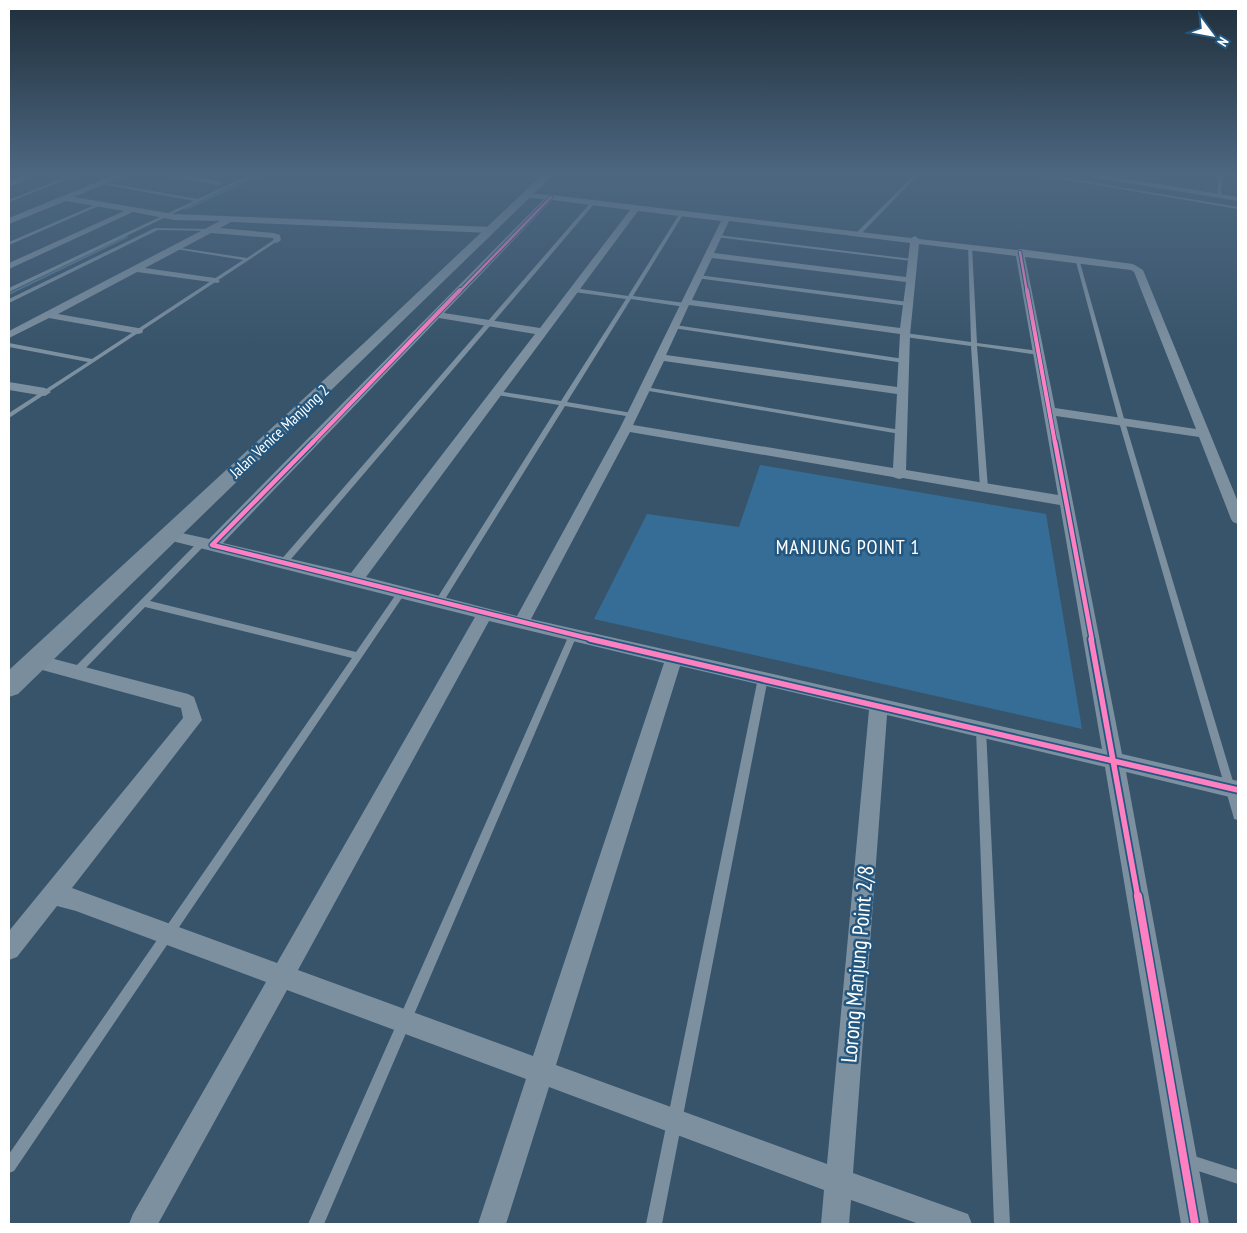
<svg xmlns="http://www.w3.org/2000/svg" width="1247" height="1233" viewBox="0 0 1247 1233" font-family="'PT Sans Narrow',sans-serif">
	<style>
		.green { fill: #366d96 }
		.lines { fill: none; stroke-linecap: round; stroke-linejoin: round }
		.stream { fill: #557995; fill-rule: evenodd }
		.lane { fill: #7d90a0; fill-rule: evenodd }
		.street { fill: #7d90a0; fill-rule: evenodd }
		.secondary { fill: #798d9d; fill-rule: evenodd }
		.cycleway-far4-casing { stroke: #23577f; stroke-width: 4.5 }
		.cycleway-far3-casing { stroke: #23577f; stroke-width: 5.5 }
		.cycleway-far2-casing { stroke: #23577f; stroke-width: 7 }
		.cycleway-far1-casing { stroke: #23577f; stroke-width: 9 }
		.cycleway-casing { stroke: #23577f; stroke-width: 11 }
		.cycleway-far4 { stroke: #ff80c0; stroke-width: 2.5 }
		.cycleway-far3 { stroke: #ff80c0; stroke-width: 4 }
		.cycleway-far2 { stroke: #ff80c0; stroke-width: 4.5 }
		.cycleway-far1 { stroke: #ff80c0; stroke-width: 5.5 }
		.cycleway { stroke: #ff80c0; stroke-width: 8 }
		.labels { text-anchor: middle; dominant-baseline: central; stroke-width: 5; stroke-linejoin: round; paint-order: stroke }
		.far-street-label { font-size: 16px; fill: #fff; stroke: #23577f }
		.neighbourhood-label { font-size: 20px; letter-spacing: 1px; fill: #fff; stroke: #23577f }
		.near-street-label { font-size: 22px; fill: #fff; stroke: #23577f }
	</style>
	<rect width="100%" height="100%" fill="#38546a"/>
	<path class="green" d="M 760,465 L 1046,514 L 1082,729 L 594,619 L 647,514 L 739,527 Z"/>
	<g class="lines">
		<path class="stream" d="M 257,175 L 261,175 L 186,210 L 183,209 Z
			M 126,236 L 129,237 L 9,295 L 9,293 Z"/>
		<path class="lane" d="M 71,175 L 77,175 L 9,202 L 9,200 Z
			M 249,175 L 254,175 L 9,292 L 9,288 L 194,201 L 102,184 L 101,182 L 198,199 Z
			M 914,175 L 918,175 L 861,234 L 857,234 L 857,232 Z
			M 1038,175 L 1048,175 L 1238,207 L 1238,209 Z
			M 1122,175 L 1126,175 L 1124,181 L 1121,180 Z
			M 1218,175 L 1222,175 L 1221,196 L 1219,197 L 1217,196 Z
			M 591,202 L 595,203 L 286,565 L 280,565 L 279,563 L 280,561 Z
			M 97,204 L 101,205 L 9,245 L 9,242 Z
			M 682,212 L 684,213 L 633,296 L 685,303 L 688,305 L 685,307 L 631,299 L 567,402 L 632,413 L 635,415 L 632,417 L 565,406 L 442,604 L 436,604 L 435,602 L 436,600 L 559,405 L 497,395 L 494,393 L 497,391 L 561,401 L 626,299 L 574,292 L 571,290 L 574,288 L 628,296 L 680,213 Z
			M 155,228 L 211,229 L 213,230 L 211,231 L 158,230 L 9,303 L 9,299 Z
			M 718,235 L 912,259 L 914,260 L 912,261 L 716,237 L 716,235 Z
			M 275,239 L 279,240 L 9,418 L 9,413 L 88,362 L 9,347 L 9,343 L 92,359 L 243,260 L 176,249 L 174,248 L 174,247 L 247,258 Z
			M 970,245 L 972,246 L 977,343 L 1039,351 L 1042,353 L 1039,355 L 977,346 L 988,488 L 984,490 L 980,488 L 971,346 L 905,337 L 902,335 L 905,333 L 971,342 L 968,246 Z
			M 1075,258 L 1079,259 L 1125,422 L 1238,798 L 1238,820 L 1234,819 L 1233,815 L 1119,422 Z
			M 698,275 L 908,302 L 911,304 L 908,306 L 696,278 L 695,277 Z
			M 675,325 L 904,359 L 907,361 L 904,363 L 673,328 L 673,326 Z
			M 645,387 L 900,430 L 903,432 L 900,434 L 643,390 L 642,389 Z
			M 202,540 L 206,543 L 205,545 L 150,601 L 356,652 L 399,590 L 402,589 L 406,592 L 14,1171 L 9,1173 L 9,1154 L 352,658 L 145,607 L 79,675 L 76,676 L 73,675 L 71,672 L 73,669 L 199,541 Z
			M 573,631 L 576,633 L 577,635 L 324,1224 L 308,1224 L 569,635 L 570,633 Z
			M 763,674 L 766,675 L 768,678 L 662,1224 L 646,1224 L 758,678 L 760,675 Z
			M 981,725 L 985,726 L 986,729 L 1010,1224 L 994,1224 L 976,729 L 977,726 Z
			M 1188,1154 L 1238,1170 L 1238,1184 L 1183,1166 L 1181,1161 L 1183,1156 Z"/>
		<path class="street" d="M 25,175 L 35,175 L 9,187 L 9,182 Z
			M 114,175 L 125,175 L 74,197 L 174,214 L 491,227 L 495,230 L 491,233 L 231,222 L 220,228 L 274,233 L 280,235 L 281,240 L 277,243 L 274,242 L 273,238 L 211,233 L 145,268 L 215,278 L 220,281 L 218,283 L 137,272 L 58,314 L 138,328 L 142,329 L 143,331 L 142,333 L 138,334 L 49,318 L 9,338 L 9,331 L 220,221 L 174,220 L 133,212 L 9,269 L 9,263 L 124,211 L 66,201 L 9,224 L 9,218 Z
			M 163,175 L 182,175 L 218,181 L 222,183 L 218,185 Z
			M 1086,175 L 1105,175 L 1238,197 L 1238,201 L 1090,177 Z
			M 524,193 L 551,195 L 911,238 L 915,236 L 919,239 L 1017,250 L 1020,249 L 1133,264 L 1143,270 L 1238,502 L 1238,524 L 1233,522 L 1231,519 L 1199,437 L 1056,416 L 1122,754 L 1238,781 L 1238,799 L 1126,772 L 1209,1224 L 1181,1224 L 1105,767 L 887,715 L 853,1173 L 968,1214 L 972,1224 L 919,1224 L 851,1200 L 849,1224 L 821,1224 L 824,1190 L 549,1087 L 506,1224 L 478,1224 L 526,1079 L 287,990 L 158,1224 L 129,1224 L 133,1214 L 266,982 L 76,911 L 57,906 L 17,957 L 9,960 L 9,931 L 183,718 L 181,708 L 35,668 L 29,666 L 26,661 L 29,656 L 35,654 L 188,694 L 194,697 L 202,720 L 72,888 L 277,963 L 475,617 L 168,540 L 163,539 L 161,535 L 163,531 L 168,530 L 209,539 L 544,199 L 524,197 ZM 552,200 L 630,210 L 540,328 L 444,313 ZM 638,211 L 721,221 L 620,428 L 517,616 L 366,577 ZM 729,221 L 910,243 L 906,277 L 714,253 ZM 919,244 L 1016,256 L 1058,495 L 906,470 L 910,335 ZM 1025,257 L 1131,270 L 1134,272 L 1196,429 L 1055,408 ZM 712,258 L 906,282 L 900,328 L 692,300 ZM 689,305 L 900,334 L 897,387 L 666,355 ZM 439,318 L 535,334 L 351,573 L 223,543 ZM 664,361 L 897,394 L 893,468 L 633,425 ZM 630,432 L 893,477 L 899,479 L 903,478 L 1060,505 L 1102,749 L 531,619 ZM 489,621 L 664,663 L 533,1056 L 298,970 ZM 680,666 L 869,710 L 827,1164 L 556,1065 Z
			M 9,382 L 45,388 L 51,392 L 45,396 L 9,390 Z"/>
		<path class="secondary" d="M 542,175 L 553,175 L 18,694 L 9,697 L 9,670 L 364,343 Z"/>
		<defs>
			<path id="cycleway-far4" d="M 1020,252 L 1027,292
				M 459,292 L 551,197"/>
			<path id="cycleway-far3" d="M 1027,290 L 1055,443
				M 312,443 L 460,290"/>
			<path id="cycleway-far2" d="M 313,442 L 212,545 L 595,640
				M 1055,442 L 1092,640"/>
			<path id="cycleway-far1" d="M 590,639 L 1238,790
				M 1091,639 L 1138,898"/>
			<path id="cycleway" d="M 1138,896 L 1195,1224"/>
		</defs>
		<use href="#cycleway-far4" class="cycleway-far4-casing"/>
		<use href="#cycleway-far3" class="cycleway-far3-casing"/>
		<use href="#cycleway-far2" class="cycleway-far2-casing"/>
		<use href="#cycleway-far1" class="cycleway-far1-casing"/>
		<use href="#cycleway" class="cycleway-casing"/>
		<use href="#cycleway-far4" class="cycleway-far4"/>
		<use href="#cycleway-far3" class="cycleway-far3"/>
		<use href="#cycleway-far2" class="cycleway-far2"/>
		<use href="#cycleway-far1" class="cycleway-far1"/>
		<use href="#cycleway" class="cycleway"/>
	</g>
	<linearGradient id="sky" x2="0" y2="1"><stop stop-color="#1f2e3a"/><stop offset="0.5" stop-color="#4d6781"/><stop offset="1" stop-color="#4d6781" stop-opacity="0"/></linearGradient>
	<rect width="1247" height="348" fill="url(#sky)"/>
	<g class="labels">
		<g class="far-street-label">
			<text transform="translate(279 431) rotate(-43)">Jalan Venice Manjung 2</text>
		</g>
		<g class="neighbourhood-label">
			<text x="848" y="547">MANJUNG POINT 1</text>
		</g>
		<g class="near-street-label">
			<text transform="translate(857 964) rotate(-85)">Lorong Manjung Point 2/8</text>
		</g>
	</g>
	<rect width="1247" height="1233" fill="none" stroke="#ffffff" stroke-width="20"/>
	<g transform="translate(1212 35) rotate(122)" stroke="#23577f" stroke-width="4" paint-order="stroke">
	<path d="M0-4L9 19L0 12L-9 19Z" fill="#ffffff"/>
	<text y="-8" font-size="14" font-weight="bold" text-anchor="middle" fill="#ffffff">N</text>
	</g>
</svg>
